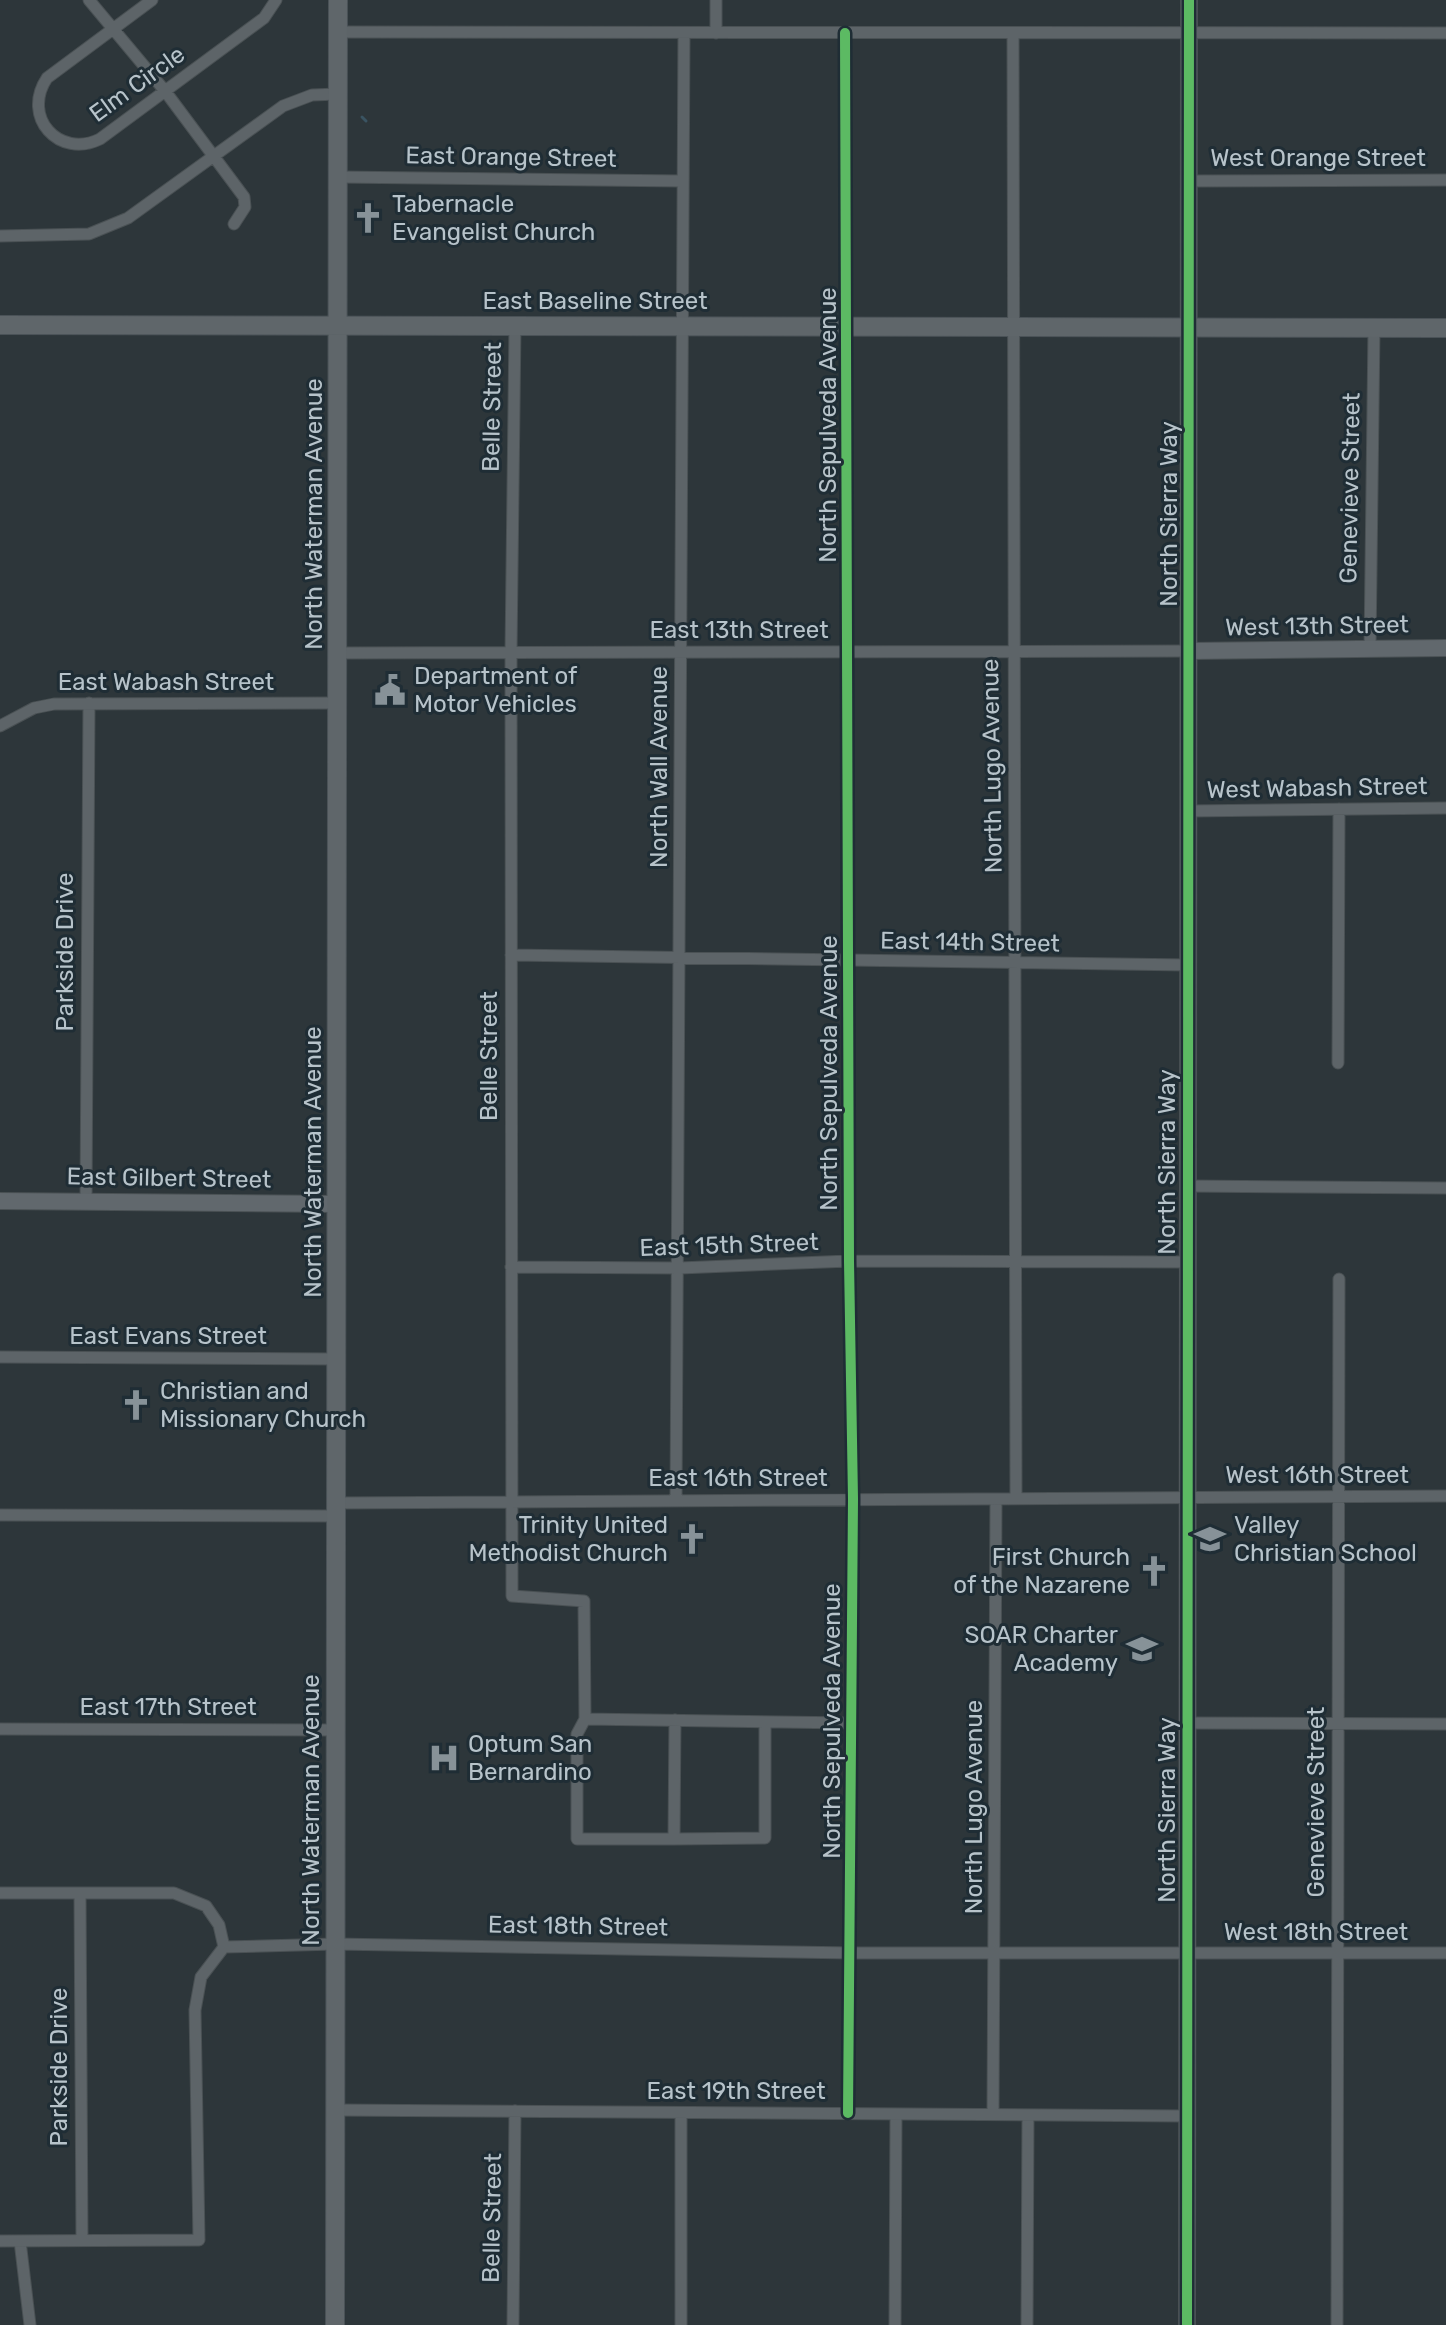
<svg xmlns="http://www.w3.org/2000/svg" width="1446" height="2325" viewBox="0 0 1446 2325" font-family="Rubik,sans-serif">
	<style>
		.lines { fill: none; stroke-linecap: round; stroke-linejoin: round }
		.stream { stroke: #3a5462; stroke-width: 3 }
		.street-casing { stroke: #4a5154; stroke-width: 13 }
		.secondary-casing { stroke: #4a5154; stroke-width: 18 }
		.primary-casing { stroke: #4a5257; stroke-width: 20 }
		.street { stroke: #5d6468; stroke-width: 11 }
		.secondary { stroke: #61686d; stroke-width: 16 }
		.primary { stroke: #5f666a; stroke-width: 18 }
		.cycleway-casing { stroke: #1f2d35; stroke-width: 15 }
		.cycleway { stroke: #5cba63; stroke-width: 10 }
		.labels { text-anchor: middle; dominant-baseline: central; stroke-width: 6; stroke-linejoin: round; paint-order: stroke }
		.street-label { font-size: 24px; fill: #b7c3ca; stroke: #1f2d35 }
		.poi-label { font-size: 24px; fill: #b7c3ca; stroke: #1f2d35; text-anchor: start }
	</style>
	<rect width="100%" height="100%" fill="#2d363a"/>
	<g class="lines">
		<path class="stream" d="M 362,117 L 366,121"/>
		<defs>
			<path id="street" d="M 89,0 L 165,91 L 244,197 L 245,207 L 234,224
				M 152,0 L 47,78 C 21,117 59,159 100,139 L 264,18 L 276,0
				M 716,0 L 716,33
				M 338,32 L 1446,33
				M 845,33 L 849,1261 L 853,1499 L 848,2113
				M 1013,33 L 1016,1498
				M 338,177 L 683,181
				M 1189,181 L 1446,180
				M 0,236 L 89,234 L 128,218 L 283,106 L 312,95 L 338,94
				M 515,325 L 511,653 L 512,1596 L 584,1601 L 585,1719
				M 1370,649 L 1374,328
				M 338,653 L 1189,651
				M 0,726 L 34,708 L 54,704 L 338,703
				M 1188,811 L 1446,808
				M 511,955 L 1188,965
				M 1338,1063 L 1339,809
				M 1187,1186 L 1446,1188
				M 86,1201 L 89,703
				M 511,1267 L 680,1268 L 849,1261 L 1187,1262
				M 0,1357 L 336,1359
				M 676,1501 L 684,33
				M 335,1503 L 1446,1496
				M 0,1515 L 335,1516
				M 585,1719 L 850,1723
				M 585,1719 L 577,1734 L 577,1839 L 674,1839
				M 675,1720 L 674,1839 L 765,1838 L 765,1722
				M 1187,1723 L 1446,1724
				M 0,1729 L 335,1730
				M 0,1893 L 174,1893 L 206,1906 L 219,1925 L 224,1947 L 335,1944 L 852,1953 L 1446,1953
				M 80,1894 L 82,2240
				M 335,2110 L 1186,2116
				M 993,2114 L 996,1499
				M 0,2241 L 199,2240 L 195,2010 L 201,1977 L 224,1947
				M 20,2241 L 30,2325
				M 513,2325 L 515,2111
				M 681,2325 L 681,2113
				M 895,2325 L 896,2114
				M 1027,2325 L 1028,2115
				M 1337,2325 L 1339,1279"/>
			<path id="secondary" d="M 1189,651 L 1446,648
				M 0,1201 L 337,1204
				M 1187,2325 L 1189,0"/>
			<path id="primary" d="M 0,325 L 1446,328
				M 335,2325 L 338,0"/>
		</defs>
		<use href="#street" class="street-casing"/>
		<use href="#secondary" class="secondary-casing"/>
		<use href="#primary" class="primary-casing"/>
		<use href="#street" class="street"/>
		<use href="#secondary" class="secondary"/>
		<use href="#primary" class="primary"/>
		<defs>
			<path id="cycleway" d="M 845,33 L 849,1261 L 853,1499 L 848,2113
				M 1187,2325 L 1189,0"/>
		</defs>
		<use href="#cycleway" class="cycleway-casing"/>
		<use href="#cycleway" class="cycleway"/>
	</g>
	<defs>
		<symbol id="church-bare" viewBox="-9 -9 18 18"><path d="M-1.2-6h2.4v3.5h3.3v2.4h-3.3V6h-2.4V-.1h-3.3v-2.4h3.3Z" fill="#879298" stroke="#1f2d35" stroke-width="2.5" paint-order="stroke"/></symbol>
		<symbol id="civic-bare" viewBox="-9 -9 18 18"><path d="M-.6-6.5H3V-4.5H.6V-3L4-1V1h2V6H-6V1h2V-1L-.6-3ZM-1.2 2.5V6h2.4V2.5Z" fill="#879298" stroke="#1f2d35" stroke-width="2.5" paint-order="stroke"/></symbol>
		<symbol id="school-bare" viewBox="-9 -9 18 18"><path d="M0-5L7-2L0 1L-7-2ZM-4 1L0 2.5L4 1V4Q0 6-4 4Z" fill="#879298" stroke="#1f2d35" stroke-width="2.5" paint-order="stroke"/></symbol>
		<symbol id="hospital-bare" viewBox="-9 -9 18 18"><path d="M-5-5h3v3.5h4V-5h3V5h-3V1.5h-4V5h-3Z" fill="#879298" stroke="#1f2d35" stroke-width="2.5" paint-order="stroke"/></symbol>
	</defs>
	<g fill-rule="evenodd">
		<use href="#church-bare" x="346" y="196" width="44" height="44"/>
		<use href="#civic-bare" x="368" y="668" width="44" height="44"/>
		<use href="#church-bare" x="114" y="1383" width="44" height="44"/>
		<use href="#church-bare" x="670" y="1517" width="44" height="44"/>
		<use href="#school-bare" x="1188" y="1517" width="44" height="44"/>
		<use href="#church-bare" x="1132" y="1549" width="44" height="44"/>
		<use href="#school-bare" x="1120" y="1627" width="44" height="44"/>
		<use href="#hospital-bare" x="422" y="1736" width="44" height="44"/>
	</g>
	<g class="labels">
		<g class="street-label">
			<text transform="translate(137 84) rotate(-36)">Elm Circle</text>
			<text transform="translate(511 157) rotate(1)">East Orange Street</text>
			<text x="1318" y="158">West Orange Street</text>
			<text x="595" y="301">East Baseline Street</text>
			<text transform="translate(492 407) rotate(-89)">Belle Street</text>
			<text transform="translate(828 425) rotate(-90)">North Sepulveda Avenue</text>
			<text transform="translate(1350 488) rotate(-89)">Genevieve Street</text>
			<text transform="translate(314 514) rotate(-90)">North Waterman Avenue</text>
			<text transform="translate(1169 514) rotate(-90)">North Sierra Way</text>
			<text transform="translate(1317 626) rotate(-1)">West 13th Street</text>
			<text x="739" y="630">East 13th Street</text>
			<text x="166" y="682">East Wabash Street</text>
			<text transform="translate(992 766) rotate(-91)">North Lugo Avenue</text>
			<text transform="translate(659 767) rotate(-90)">North Wall Avenue</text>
			<text transform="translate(1317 788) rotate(-1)">West Wabash Street</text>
			<text transform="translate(970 942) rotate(1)">East 14th Street</text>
			<text transform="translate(65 952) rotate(-90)">Parkside Drive</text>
			<text transform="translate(489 1056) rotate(-90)">Belle Street</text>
			<text transform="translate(829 1073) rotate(-90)">North Sepulveda Avenue</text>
			<text transform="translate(313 1162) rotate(-90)">North Waterman Avenue</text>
			<text transform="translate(1167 1162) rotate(-90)">North Sierra Way</text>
			<text transform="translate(169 1178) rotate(1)">East Gilbert Street</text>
			<text transform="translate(729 1245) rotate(-2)">East 15th Street</text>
			<text x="168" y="1336">East Evans Street</text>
			<text x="1317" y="1475">West 16th Street</text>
			<text x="738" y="1478">East 16th Street</text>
			<text x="168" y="1707">East 17th Street</text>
			<text transform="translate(832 1721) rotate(-90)">North Sepulveda Avenue</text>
			<text transform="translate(1316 1802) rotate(-90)">Genevieve Street</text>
			<text transform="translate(974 1807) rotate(-90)">North Lugo Avenue</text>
			<text transform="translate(311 1810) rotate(-90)">North Waterman Avenue</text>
			<text transform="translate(1167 1810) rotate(-90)">North Sierra Way</text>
			<text transform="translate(578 1926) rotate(1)">East 18th Street</text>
			<text x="1316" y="1932">West 18th Street</text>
			<text transform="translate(59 2067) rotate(-90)">Parkside Drive</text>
			<text x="736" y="2091">East 19th Street</text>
			<text transform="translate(492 2218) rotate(-89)">Belle Street</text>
		</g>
		<g class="poi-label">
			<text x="392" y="204">Tabernacle<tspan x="392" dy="28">Evangelist Church</tspan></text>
			<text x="414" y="676">Department of<tspan x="414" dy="28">Motor Vehicles</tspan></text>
			<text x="160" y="1391">Christian and<tspan x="160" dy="28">Missionary Church</tspan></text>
			<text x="668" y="1525" text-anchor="end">Trinity United<tspan x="668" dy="28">Methodist Church</tspan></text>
			<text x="1234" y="1525">Valley<tspan x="1234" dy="28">Christian School</tspan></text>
			<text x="1130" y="1557" text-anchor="end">First Church<tspan x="1130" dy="28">of the Nazarene</tspan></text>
			<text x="1118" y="1635" text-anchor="end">SOAR Charter<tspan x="1118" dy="28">Academy</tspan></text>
			<text x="468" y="1744">Optum San<tspan x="468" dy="28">Bernardino</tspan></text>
		</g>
	</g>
</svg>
